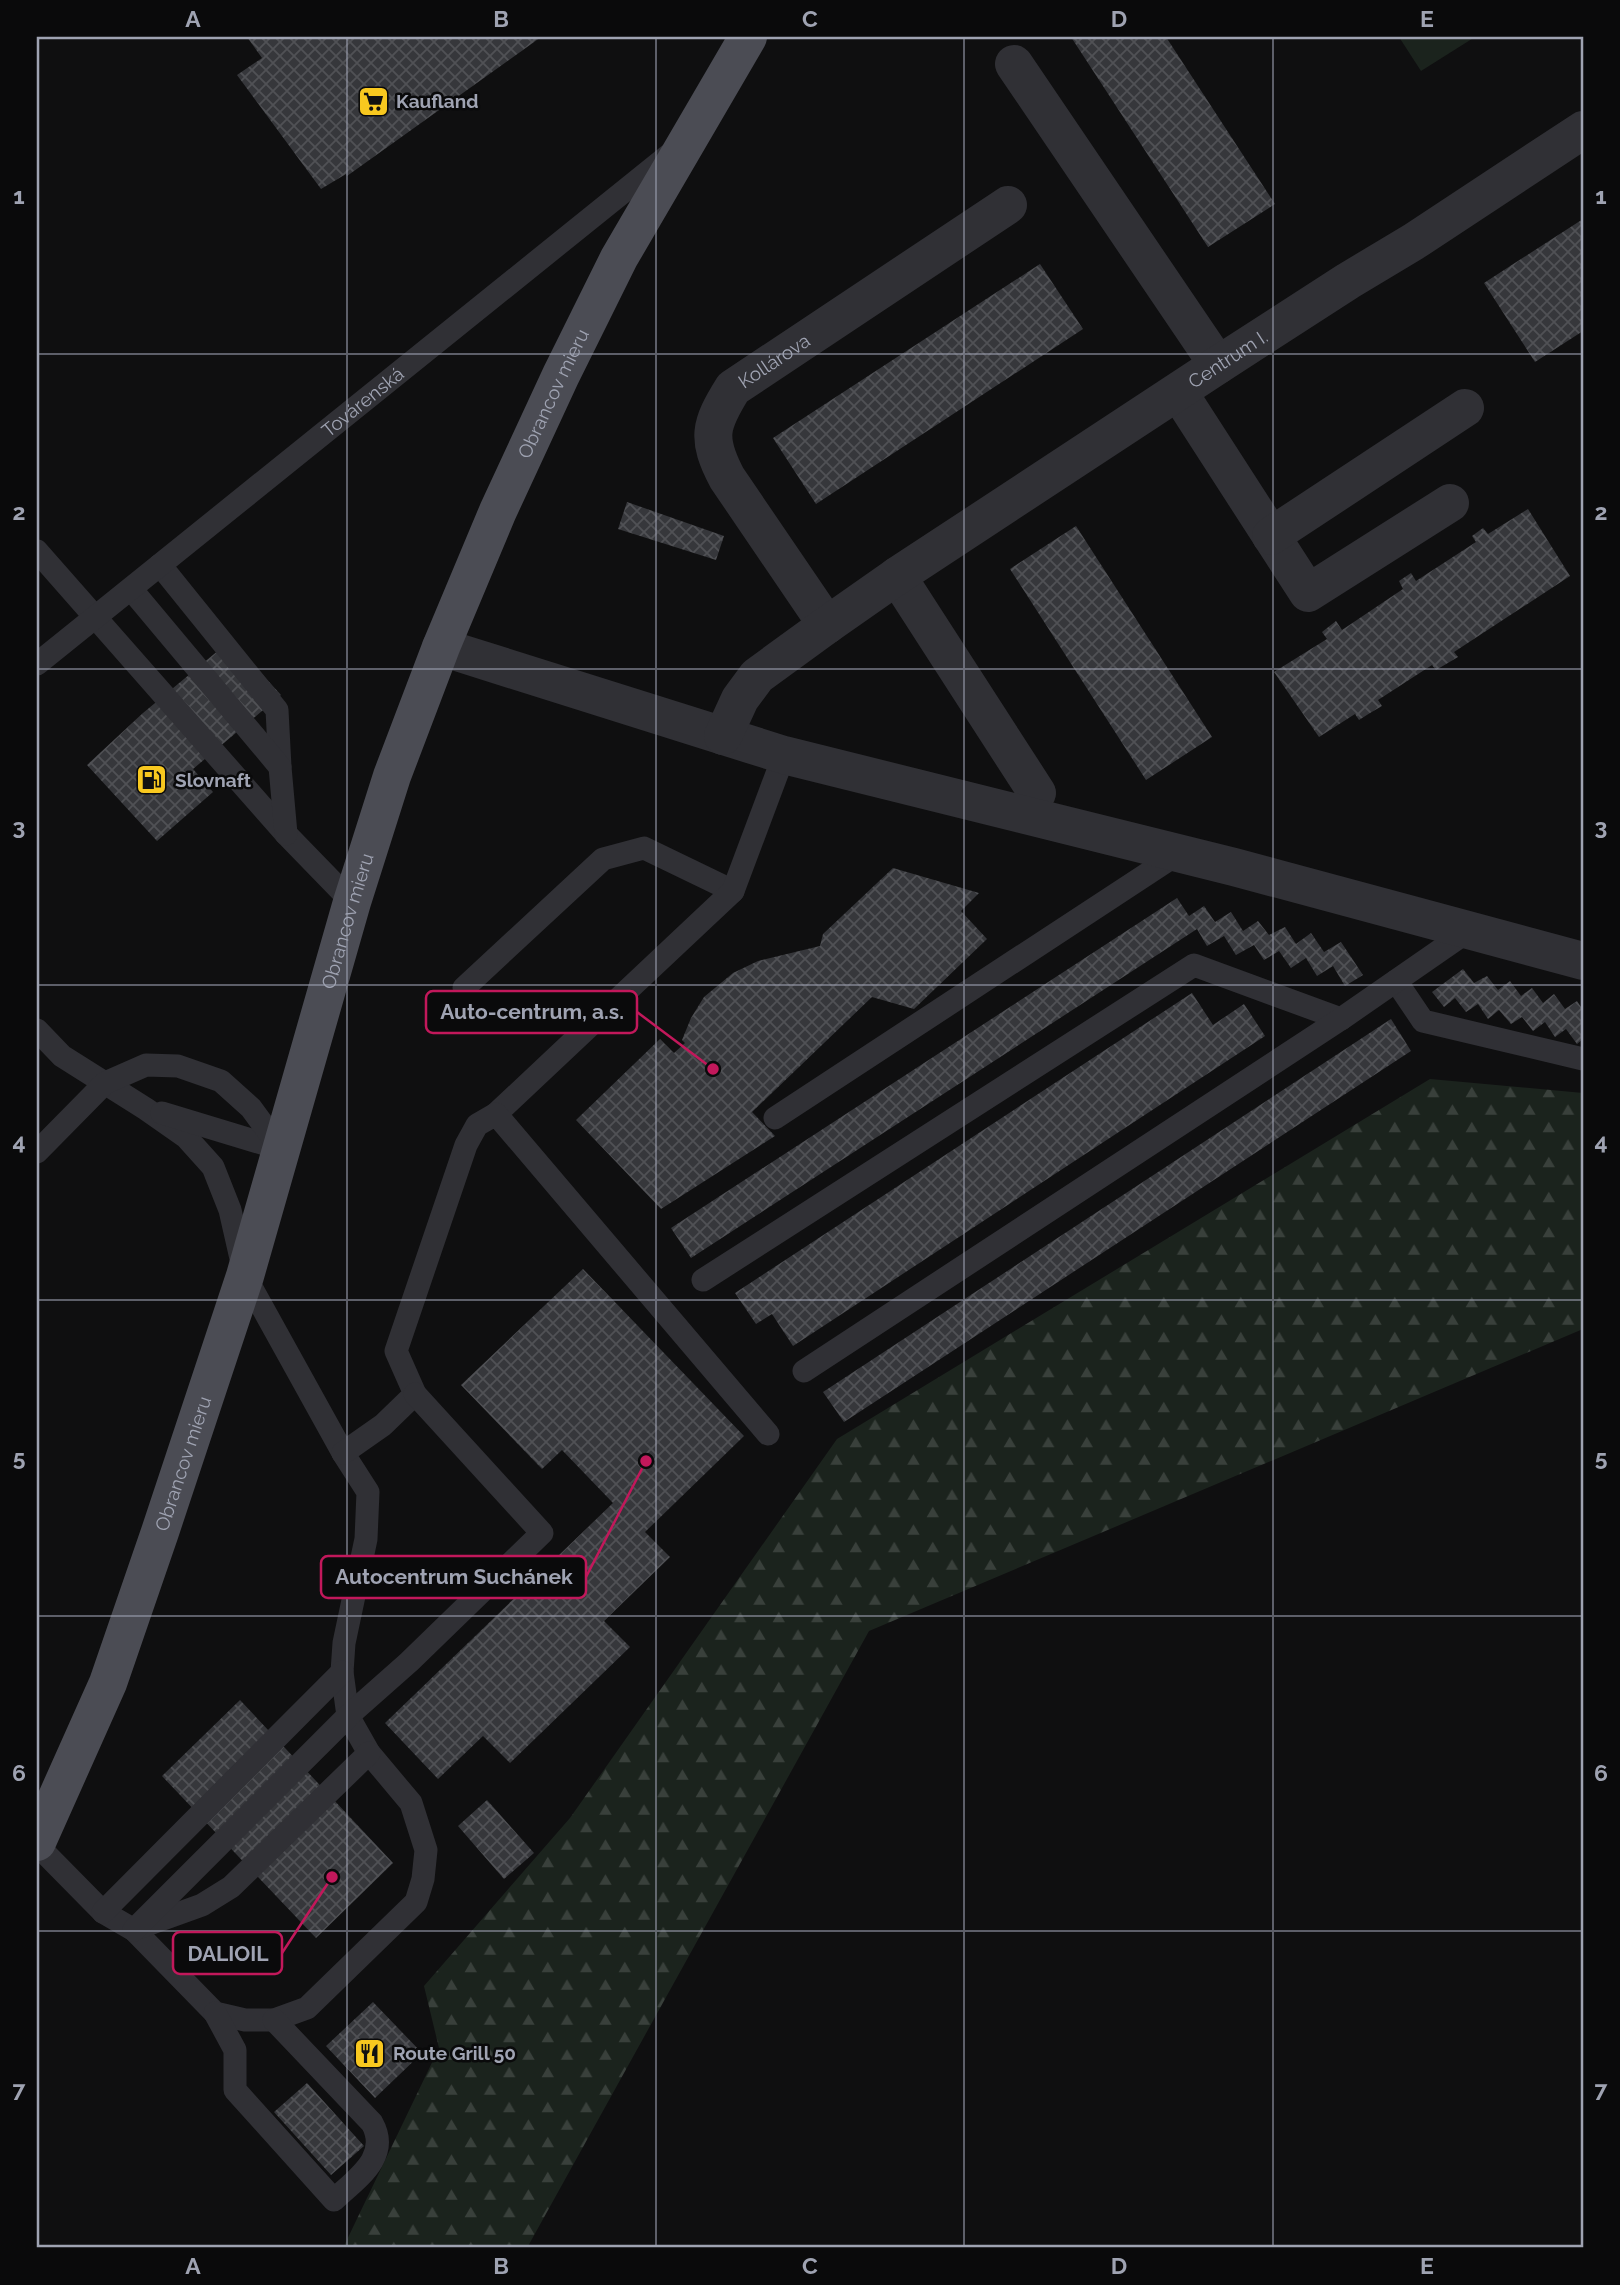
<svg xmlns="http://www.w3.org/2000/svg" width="1620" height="2285" viewBox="0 0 1620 2285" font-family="Raleway,sans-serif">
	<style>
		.forest { fill: url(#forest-firs) }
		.pitch { fill: #1b231d }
		.building { fill: url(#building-cross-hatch) }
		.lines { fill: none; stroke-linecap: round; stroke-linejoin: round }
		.lane { stroke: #303035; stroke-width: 23 }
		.street { stroke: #303035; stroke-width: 38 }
		.primary { stroke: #4b4c54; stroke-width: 38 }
		.grid { fill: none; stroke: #9fa3b2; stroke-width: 2; stroke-opacity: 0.55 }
		.labels { text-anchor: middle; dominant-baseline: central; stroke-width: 5; stroke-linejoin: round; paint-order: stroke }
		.poi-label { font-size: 19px; font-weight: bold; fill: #9fa3b2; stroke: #0a0a0b; text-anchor: start }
		.street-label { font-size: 19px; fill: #9fa3b2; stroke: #0a0a0b }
		.leader { fill: none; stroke: #c2185b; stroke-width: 2.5 }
		.callout-dot { fill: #c2185b; stroke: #0a0a0b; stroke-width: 2.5 }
		.callout { fill: #0a0a0b; stroke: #c2185b; stroke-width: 2.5 }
		.callout-label { font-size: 21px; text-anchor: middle; font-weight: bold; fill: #9fa3b2 }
		.neatline { fill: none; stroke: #9fa3b2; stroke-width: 2.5 }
		.grid-label { font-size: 23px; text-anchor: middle; font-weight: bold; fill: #9fa3b2 }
	</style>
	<defs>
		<pattern id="forest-firs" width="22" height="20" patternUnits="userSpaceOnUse" patternTransform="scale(1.75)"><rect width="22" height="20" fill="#1b231d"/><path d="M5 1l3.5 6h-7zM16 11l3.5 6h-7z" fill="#39403b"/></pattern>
		<pattern id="building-cross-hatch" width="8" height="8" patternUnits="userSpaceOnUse" patternTransform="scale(1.75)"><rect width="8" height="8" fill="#36373b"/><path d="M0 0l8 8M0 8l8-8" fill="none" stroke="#505155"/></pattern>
	</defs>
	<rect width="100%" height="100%" fill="#0f0f10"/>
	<path class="forest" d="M 1430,1079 L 1583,1093 L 1583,1329 L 869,1631 L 527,2248 L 343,2248 L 439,2048 L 424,1986 L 570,1818 L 837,1439 Z"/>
	<path class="pitch" d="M 1399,37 L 1475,37 L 1421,71 Z"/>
	<path class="building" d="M 247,37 L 541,37 L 347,176 L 346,174 L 321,189 L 237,75 L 262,58 Z
		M 1071,37 L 1166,37 L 1275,204 L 1208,247 Z
		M 1583,219 L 1583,331 L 1535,362 L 1484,283 Z
		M 1040,264 L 1083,329 L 816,504 L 773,438 Z
		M 627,502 L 724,536 L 716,560 L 618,529 Z
		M 1528,509 L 1570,576 L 1454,652 L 1458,657 L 1436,670 L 1432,665 L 1378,700 L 1382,706 L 1370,713 L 1359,720 L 1355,714 L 1319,737 L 1274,672 L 1327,639 L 1322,632 L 1336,621 L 1342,630 L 1403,589 L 1399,581 L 1411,573 L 1416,581 L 1476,542 L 1472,536 L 1483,528 L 1488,534 Z
		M 1076,526 L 1212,737 L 1146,780 L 1010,569 Z
		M 231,640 L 281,695 L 193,769 L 213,792 L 157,841 L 87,765 L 143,713 Z
		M 893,868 L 979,893 L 961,911 L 987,939 L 914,1009 L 872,997 L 752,1112 L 775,1136 L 661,1209 L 576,1120 L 660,1039 L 674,1053 L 685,1043 L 682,1040 L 691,1018 L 704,997 L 733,973 L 758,961 L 820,946 L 823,934 Z
		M 1177,898 L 1189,916 L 1204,906 L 1215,922 L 1231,912 L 1243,931 L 1258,921 L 1269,935 L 1285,927 L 1296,944 L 1311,933 L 1324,952 L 1341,942 L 1363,975 L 1345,986 L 1333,966 L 1317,976 L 1306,958 L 1291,968 L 1279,951 L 1264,960 L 1254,945 L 1236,955 L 1224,936 L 1207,946 L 1197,929 L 691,1258 L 671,1228 Z
		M 1463,969 L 1474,983 L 1487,976 L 1498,990 L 1510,981 L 1521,996 L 1532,988 L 1543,1003 L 1554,994 L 1565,1009 L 1577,1001 L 1583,1010 L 1583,1039 L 1577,1044 L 1566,1029 L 1555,1037 L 1545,1022 L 1533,1031 L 1522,1017 L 1511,1024 L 1499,1010 L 1488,1019 L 1478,1004 L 1466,1012 L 1455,998 L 1444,1007 L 1432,992 Z
		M 1192,993 L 1213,1025 L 1244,1004 L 1265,1036 L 793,1346 L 772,1314 L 756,1324 L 735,1293 Z
		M 1391,1019 L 1411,1051 L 844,1422 L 823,1392 Z
		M 583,1269 L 744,1436 L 645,1532 L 670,1557 L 604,1621 L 630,1647 L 510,1763 L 483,1736 L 438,1779 L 385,1723 L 613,1503 L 562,1450 L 542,1469 L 461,1385 Z
		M 240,1700 L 393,1863 L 316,1938 L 162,1776 Z
		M 487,1800 L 534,1853 L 504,1879 L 458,1826 Z
		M 373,2002 L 422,2053 L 375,2098 L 326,2046 Z
		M 307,2083 L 364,2146 L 331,2175 L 274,2112 Z"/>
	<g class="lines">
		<g class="lane">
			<path d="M 37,551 L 286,834 L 352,902"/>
			<path d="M 160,565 L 277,710 L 280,767"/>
			<path d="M 131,589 L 280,767 L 286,834"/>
			<path id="s1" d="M 37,664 L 669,155"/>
			<path d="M 1396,981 L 1423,1021 L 1583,1059"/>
			<path d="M 464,988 L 603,859 L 644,848 L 733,891"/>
			<path d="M 37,1030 L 62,1056 L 146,1109 L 186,1137 L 213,1167 L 230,1210 L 245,1276 L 343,1453 L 368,1492 L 366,1539 L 344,1643 L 342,1672 L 348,1716 L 369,1753 L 411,1803 L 426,1850 L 423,1879 L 416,1902 L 307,2008 L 274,2020 L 245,2020 L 215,2013 L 134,1930 L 103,1912 L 37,1845"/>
			<path d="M 162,1113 L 281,1149"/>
			<path d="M 496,1114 L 733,891 L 784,755"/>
			<path d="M 775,1118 L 1179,853"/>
			<path d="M 37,1152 L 105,1083 L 146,1065 L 178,1066 L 221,1081 L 251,1108 L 281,1149"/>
			<path d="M 703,1280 L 1194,965 L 1341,1019"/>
			<path d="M 804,1371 L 1341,1019 L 1468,931"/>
			<path d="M 343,1453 L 383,1425 L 415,1394 L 396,1351 L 466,1145 L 477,1125 L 496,1114 L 768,1434"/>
			<path d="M 103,1912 L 342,1672"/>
			<path d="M 141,1927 L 202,1905 L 231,1887 L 369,1753"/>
			<path d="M 134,1930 L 348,1716 L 409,1662 L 542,1533 L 415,1394"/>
			<path d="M 215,2013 L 235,2050 L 235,2090 L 334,2200 C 356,2179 391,2157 372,2123 L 274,2020"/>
		</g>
		<g class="street">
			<path d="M 1014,64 L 1218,365"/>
			<path d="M 1179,393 L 1308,593 L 1450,503"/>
			<path d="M 1271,536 L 1465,408"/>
			<path d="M 897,576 L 1037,793"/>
			<path id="s2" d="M 827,625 L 727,478 C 706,438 710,425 733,388 L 1008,205"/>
			<path d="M 441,647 L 784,755 L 1234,867 L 1583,961"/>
			<path id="s3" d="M 723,736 L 740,699 L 757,676 L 827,625 L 897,576 L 1218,365 L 1348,281 L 1413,242 L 1583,130"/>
		</g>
		<path class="primary" id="s4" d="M 37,1842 L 108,1683 L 160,1532 L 245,1276 L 352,902 L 392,776 L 441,647 L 498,511 L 561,375 L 619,258 L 748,37"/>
	</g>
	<path class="grid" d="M 347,37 L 347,2248M 656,37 L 656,2248M 964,37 L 964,2248M 1273,37 L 1273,2248M 37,354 L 1583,354M 37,669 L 1583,669M 37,985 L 1583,985M 37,1300 L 1583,1300M 37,1616 L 1583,1616M 37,1931 L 1583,1931"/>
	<defs>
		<symbol id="supermarket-square" viewBox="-11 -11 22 22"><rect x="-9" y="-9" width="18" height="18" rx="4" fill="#f8c81f" stroke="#0a0a0b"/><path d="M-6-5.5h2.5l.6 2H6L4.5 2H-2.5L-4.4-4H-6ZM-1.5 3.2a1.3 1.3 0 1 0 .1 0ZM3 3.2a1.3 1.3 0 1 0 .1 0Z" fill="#111"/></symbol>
		<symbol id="fuel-square" viewBox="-11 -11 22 22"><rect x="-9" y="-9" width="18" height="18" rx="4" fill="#f8c81f" stroke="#0a0a0b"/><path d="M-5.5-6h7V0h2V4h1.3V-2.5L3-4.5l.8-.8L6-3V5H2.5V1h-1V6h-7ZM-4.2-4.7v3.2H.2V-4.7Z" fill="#111"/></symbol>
		<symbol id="restaurant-square" viewBox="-11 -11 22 22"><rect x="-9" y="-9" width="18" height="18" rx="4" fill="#f8c81f" stroke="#0a0a0b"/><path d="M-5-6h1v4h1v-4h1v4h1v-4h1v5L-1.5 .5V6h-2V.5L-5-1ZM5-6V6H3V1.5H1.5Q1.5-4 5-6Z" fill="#111"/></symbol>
	</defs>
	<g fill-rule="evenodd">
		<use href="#supermarket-square" x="356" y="84" width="35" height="35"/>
		<use href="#fuel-square" x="134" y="762" width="35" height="35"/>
		<use href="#restaurant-square" x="352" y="2036" width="35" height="35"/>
	</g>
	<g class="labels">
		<g class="poi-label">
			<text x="396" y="101">Kaufland</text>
			<text x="175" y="780">Slovnaft</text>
			<text x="393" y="2053">Route Grill 50</text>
		</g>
		<g class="street-label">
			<text stroke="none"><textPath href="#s3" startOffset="637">Centrum I.</textPath></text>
			<text stroke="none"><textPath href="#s2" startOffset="324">Kollárova</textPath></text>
			<text stroke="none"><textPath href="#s4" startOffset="1540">Obrancov mieru</textPath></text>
			<text stroke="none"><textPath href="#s1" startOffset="418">Továrenská</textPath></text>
			<text stroke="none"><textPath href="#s4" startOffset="973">Obrancov mieru</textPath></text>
			<text stroke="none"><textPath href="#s4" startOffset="406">Obrancov mieru</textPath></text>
		</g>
	</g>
	<path class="leader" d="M713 1069L637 1012M646 1461L586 1577M332 1877L282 1953"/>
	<g class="callout-dot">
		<circle cx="713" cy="1069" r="7"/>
		<circle cx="646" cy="1461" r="7"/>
		<circle cx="332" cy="1877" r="7"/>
	</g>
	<g class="callout">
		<rect x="426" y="991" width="211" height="42" rx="7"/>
		<rect x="321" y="1556" width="265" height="42" rx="7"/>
		<rect x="173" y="1932" width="109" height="42" rx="7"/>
	</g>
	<g class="callout-label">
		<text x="532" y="1019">Auto-centrum, a.s.</text>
		<text x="454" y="1584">Autocentrum Suchánek</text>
		<text x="228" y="1961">DALIOIL</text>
	</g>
	<rect width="1620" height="2285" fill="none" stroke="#0a0a0b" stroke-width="77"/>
	<rect x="38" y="38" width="1544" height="2208" class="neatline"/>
	<g class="grid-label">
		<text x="193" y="27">A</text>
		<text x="501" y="27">B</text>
		<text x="810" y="27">C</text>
		<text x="1119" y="27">D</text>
		<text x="1427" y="27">E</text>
		<text x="19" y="204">1</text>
		<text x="1601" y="204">1</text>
		<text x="19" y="520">2</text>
		<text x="1601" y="520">2</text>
		<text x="19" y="835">3</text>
		<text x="1601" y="835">3</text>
		<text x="19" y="1150">4</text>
		<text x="1601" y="1150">4</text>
		<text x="19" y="1466">5</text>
		<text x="1601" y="1466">5</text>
		<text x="19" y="1781">6</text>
		<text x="1601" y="1781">6</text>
		<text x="19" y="2097">7</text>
		<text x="1601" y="2097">7</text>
		<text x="193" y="2274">A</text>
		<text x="501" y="2274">B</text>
		<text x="810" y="2274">C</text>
		<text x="1119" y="2274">D</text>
		<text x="1427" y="2274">E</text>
	</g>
</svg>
